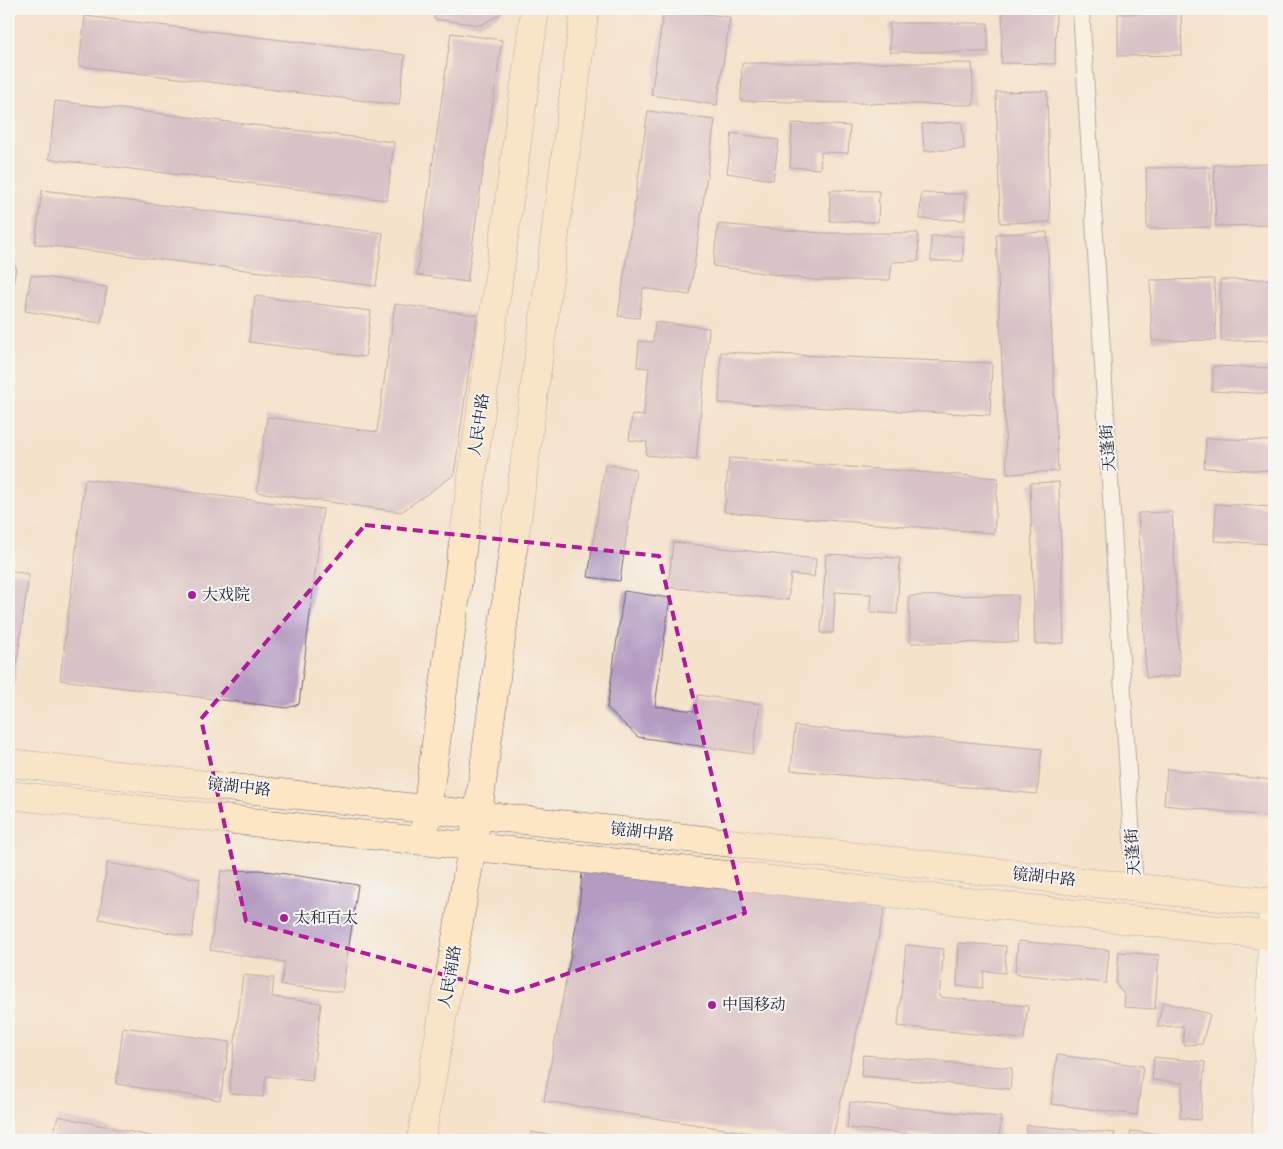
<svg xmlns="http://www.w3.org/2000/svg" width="1283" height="1149" viewBox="0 0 1283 1149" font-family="'Libre Bodoni','Noto Serif SC',serif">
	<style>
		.building { fill: #b39bc1 }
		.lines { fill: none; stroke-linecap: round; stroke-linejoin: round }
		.pedestrian-casing { stroke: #6c656d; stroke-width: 18 }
		.tertiary-casing { stroke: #6c656d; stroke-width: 29 }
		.secondary-casing { stroke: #6c656d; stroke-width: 29 }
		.pedestrian { stroke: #fff; stroke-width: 16 }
		.tertiary { stroke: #fff; stroke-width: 28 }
		.secondary { stroke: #fce6c4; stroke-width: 28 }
		.marked { fill: none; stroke: #b5179e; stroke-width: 4; stroke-dasharray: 10 6; stroke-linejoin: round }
		.poi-dot { fill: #b5179e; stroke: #f6f6f2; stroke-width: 2 }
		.labels { text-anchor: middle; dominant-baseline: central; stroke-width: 4; stroke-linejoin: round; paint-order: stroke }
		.street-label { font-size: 16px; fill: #22223b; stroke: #f6f6f2 }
		.poi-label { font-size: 16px; fill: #22223b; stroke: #f6f6f2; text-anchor: start }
	</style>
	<rect width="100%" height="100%" fill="#f6f6f2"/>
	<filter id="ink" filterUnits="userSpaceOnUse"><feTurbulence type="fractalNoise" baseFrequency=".02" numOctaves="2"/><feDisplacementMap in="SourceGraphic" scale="10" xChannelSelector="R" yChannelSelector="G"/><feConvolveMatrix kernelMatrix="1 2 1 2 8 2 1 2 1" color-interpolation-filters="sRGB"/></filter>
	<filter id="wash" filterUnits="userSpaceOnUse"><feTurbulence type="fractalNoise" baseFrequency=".0096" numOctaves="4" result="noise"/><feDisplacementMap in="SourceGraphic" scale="20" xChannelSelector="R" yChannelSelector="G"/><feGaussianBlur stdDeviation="1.12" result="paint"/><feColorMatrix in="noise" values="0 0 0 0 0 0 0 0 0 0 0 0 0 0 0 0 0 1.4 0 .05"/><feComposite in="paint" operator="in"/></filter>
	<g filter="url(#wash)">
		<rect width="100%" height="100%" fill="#f4e2ca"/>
		<g id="blocks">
			<path class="building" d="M 435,9 L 502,9 L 502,13 L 481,25 L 434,19 Z
				M 664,9 L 730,17 L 717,105 L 651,95 Z
				M 1003,9 L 1056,9 L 1055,64 L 1001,63 Z
				M 1181,13 L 1182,55 L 1118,56 L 1118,14 Z
				M 85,16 L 405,55 L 399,105 L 79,66 Z
				M 889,23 L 988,23 L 988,52 L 890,52 Z
				M 451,33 L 502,40 L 467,282 L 417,275 Z
				M 742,63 L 972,63 L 974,105 L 741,101 Z
				M 1047,91 L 1050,222 L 1000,223 L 996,92 Z
				M 55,101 L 394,142 L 387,200 L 49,159 Z
				M 648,111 L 715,120 L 690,295 L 643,288 L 639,318 L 618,316 Z
				M 962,122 L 964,149 L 924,151 L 922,124 Z
				M 792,123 L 850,126 L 848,153 L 821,152 L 820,169 L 790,167 Z
				M 732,133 L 779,140 L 773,180 L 727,173 Z
				M 1274,164 L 1274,225 L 1216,226 L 1214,165 Z
				M 1210,167 L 1211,227 L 1147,229 L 1146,168 Z
				M 42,190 L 383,233 L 376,286 L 35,244 Z
				M 830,190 L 879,191 L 878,222 L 830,221 Z
				M 921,193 L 965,194 L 965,220 L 920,219 Z
				M 718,224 L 821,233 L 918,233 L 919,261 L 892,262 L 890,280 L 814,280 L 713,266 Z
				M 1047,232 L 1058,471 L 1007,474 L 996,234 Z
				M 931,236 L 963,236 L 963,261 L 931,261 Z
				M 9,265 L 16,266 L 10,305 L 9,305 Z
				M 31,275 L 107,287 L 101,323 L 25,311 Z
				M 1214,279 L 1216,340 L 1152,341 L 1150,280 Z
				M 1274,279 L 1274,340 L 1221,341 L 1220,280 Z
				M 255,296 L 371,311 L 365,357 L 249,342 Z
				M 395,304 L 477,315 L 454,475 L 401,512 L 257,492 L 267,417 L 377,432 Z
				M 655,322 L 709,328 L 696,460 L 646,455 L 647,442 L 629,440 L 632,415 L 644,416 L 649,368 L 637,367 L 639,341 L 653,342 Z
				M 721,352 L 992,363 L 990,415 L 719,403 Z
				M 1213,366 L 1274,368 L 1274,394 L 1212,391 Z
				M 1206,438 L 1274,441 L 1274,471 L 1204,468 Z
				M 729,458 L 998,478 L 994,533 L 724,512 Z
				M 605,464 L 636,469 L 620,581 L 588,577 Z
				M 85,479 L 323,509 L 299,704 L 287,708 L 60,680 Z
				M 1059,482 L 1064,643 L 1035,644 L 1030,483 Z
				M 1216,504 L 1274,507 L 1274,544 L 1214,541 Z
				M 1172,512 L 1180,676 L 1146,678 L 1138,513 Z
				M 673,542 L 816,559 L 814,577 L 791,574 L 788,600 L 668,587 Z
				M 826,554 L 900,558 L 897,614 L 870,612 L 871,594 L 835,592 L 833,633 L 821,633 Z
				M 9,571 L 29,574 L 14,684 L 9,683 Z
				M 624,591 L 670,598 L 655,706 L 695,711 L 698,695 L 760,704 L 753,754 L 638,737 L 607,708 Z
				M 1018,595 L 1018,642 L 910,643 L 909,596 Z
				M 795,726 L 1042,749 L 1037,794 L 791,770 Z
				M 1167,769 L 1274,780 L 1274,817 L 1164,805 Z
				M 583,860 L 886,904 L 832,1140 L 796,1140 L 544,1101 L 579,909 Z
				M 107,863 L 200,879 L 192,937 L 99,919 Z
				M 259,870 L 358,885 L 342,992 L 281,985 L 285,962 L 210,950 L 221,871 Z
				M 1018,941 L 1109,950 L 1106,983 L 1015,974 Z
				M 959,943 L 1006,946 L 1005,973 L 984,971 L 982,988 L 957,986 Z
				M 906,945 L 944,949 L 939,997 L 1028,1006 L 1024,1039 L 898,1026 Z
				M 1119,952 L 1159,955 L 1155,1009 L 1124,1007 L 1125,996 L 1116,984 Z
				M 243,975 L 274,978 L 272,997 L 321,1003 L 312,1081 L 266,1076 L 263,1097 L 229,1093 Z
				M 1163,1002 L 1210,1014 L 1202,1044 L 1184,1045 L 1183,1026 L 1157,1027 Z
				M 123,1027 L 230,1042 L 220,1100 L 116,1084 Z
				M 863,1055 L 1012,1068 L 1010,1089 L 861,1076 Z
				M 1057,1055 L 1143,1066 L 1137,1115 L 1051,1104 Z
				M 1154,1057 L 1205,1062 L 1200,1120 L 1180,1118 L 1183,1083 L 1152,1080 Z
				M 850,1102 L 1001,1117 L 999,1140 L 976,1140 L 847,1128 Z
				M 58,1116 L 163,1139 L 163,1140 L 52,1140 Z
				M 1027,1125 L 1115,1133 L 1114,1140 L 1025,1140 Z
				M 1131,1131 L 1172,1136 L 1171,1140 L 1129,1140 Z
				M 531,1132 L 568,1138 L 567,1140 L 530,1140 Z"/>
		</g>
	</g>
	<g filter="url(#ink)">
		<use href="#blocks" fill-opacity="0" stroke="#6c656d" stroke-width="1"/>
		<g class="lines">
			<defs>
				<path id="pedestrian" d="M 1081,9 L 1135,888"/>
				<path id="tertiary" d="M 1266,1140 L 1273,903"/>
				<path id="secondary" d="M 9,763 L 1274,903
					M 9,795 L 1274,936
					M 425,825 L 535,9
					M 421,1140 L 478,813 L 585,9"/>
			</defs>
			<use href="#pedestrian" class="pedestrian-casing"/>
			<use href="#tertiary" class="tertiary-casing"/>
			<use href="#secondary" class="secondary-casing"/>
			<use href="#pedestrian" class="pedestrian"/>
			<use href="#tertiary" class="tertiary"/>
			<use href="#secondary" class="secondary"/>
		</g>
	</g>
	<path d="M0 0H1283V1149H0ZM 365,525 L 659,556 L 745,913 L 511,993 L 246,921 L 201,719 Z" fill="#f4e2ca" fill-opacity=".55" fill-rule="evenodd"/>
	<path class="marked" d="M 365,525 L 659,556 L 745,913 L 511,993 L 246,921 L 201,719 Z"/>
	<g class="poi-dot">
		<circle cx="192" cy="595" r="5"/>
		<circle cx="284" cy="918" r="5"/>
		<circle cx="712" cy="1005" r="5"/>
	</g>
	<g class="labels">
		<g class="street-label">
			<text transform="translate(479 425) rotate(-82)">人民中路</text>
			<text transform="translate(1108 448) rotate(-94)">天蓬街</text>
			<text transform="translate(239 787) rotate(6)">镜湖中路</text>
			<text transform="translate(642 832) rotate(6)">镜湖中路</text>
			<text transform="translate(1133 852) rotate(-94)">天蓬街</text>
			<text transform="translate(1044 877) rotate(6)">镜湖中路</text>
			<text transform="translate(450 977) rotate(-80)">人民南路</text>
		</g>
		<g class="poi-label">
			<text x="202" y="595">大戏院</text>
			<text x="294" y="918">太和百太</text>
			<text x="722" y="1005">中国移动</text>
		</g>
	</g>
	<rect width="1283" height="1149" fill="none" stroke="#f6f6f2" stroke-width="30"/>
</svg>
